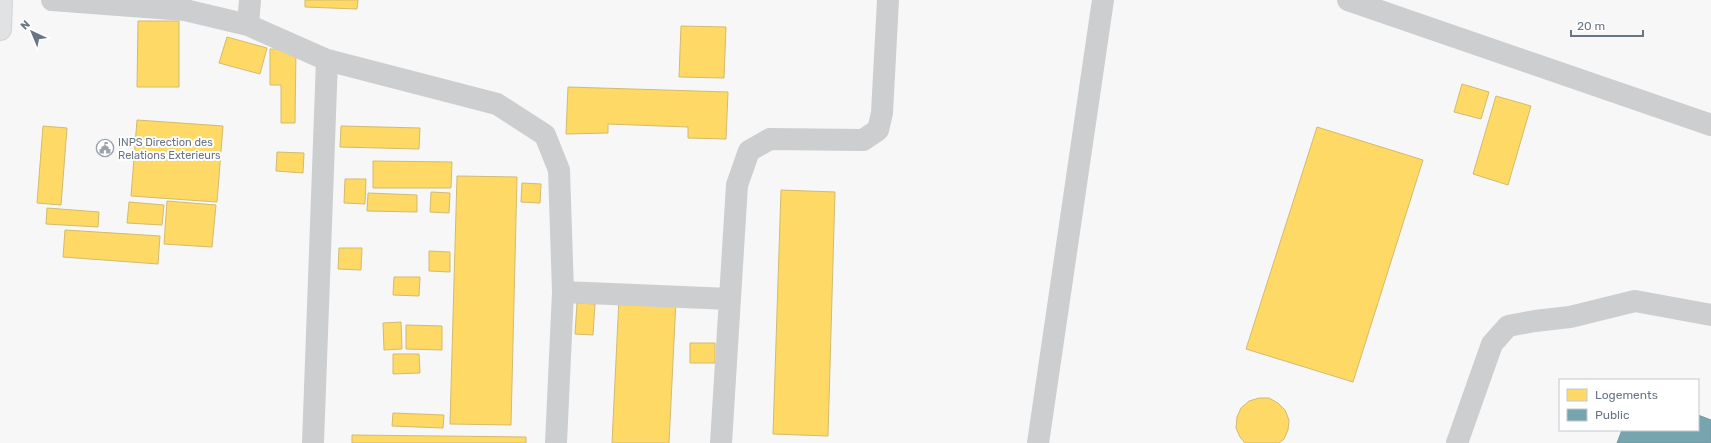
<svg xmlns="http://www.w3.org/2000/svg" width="1711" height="443" viewBox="0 0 1711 443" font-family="Rubik,sans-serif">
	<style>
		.homes { fill: #ffd966; stroke: #d2bb6f }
		.public { fill: #76a5af; stroke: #7297a2 }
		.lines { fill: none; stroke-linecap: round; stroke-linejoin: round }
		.highway-casing { stroke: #d3d3d4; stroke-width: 24 }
		.minor { stroke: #cdced0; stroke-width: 22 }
		.highway { stroke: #e1e2e3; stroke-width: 22 }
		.labels { text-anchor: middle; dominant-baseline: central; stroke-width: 4; stroke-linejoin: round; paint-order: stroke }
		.poi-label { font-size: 11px; fill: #697585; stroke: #fff; text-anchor: start }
	</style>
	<rect width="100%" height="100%" fill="#f7f7f7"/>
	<path class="homes" d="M 305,0 L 358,0 L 357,9 L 305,7 Z
		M 138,21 L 179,21 L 179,87 L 137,87 Z
		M 681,26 L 726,27 L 724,78 L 679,77 Z
		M 227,37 L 267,48 L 260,74 L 219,63 Z
		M 270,49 L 296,49 L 295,123 L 281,123 L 281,85 L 270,85 Z
		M 1462,84 L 1489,92 L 1481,119 L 1454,112 Z
		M 568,87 L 728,92 L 726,139 L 688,138 L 688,127 L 608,124 L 608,133 L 566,134 Z
		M 1496,96 L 1531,106 L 1508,185 L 1473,174 Z
		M 137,120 L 223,126 L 217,202 L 131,196 Z
		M 43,126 L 67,128 L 61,205 L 37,203 Z
		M 341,126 L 420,128 L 419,149 L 340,147 Z
		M 1317,127 L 1423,160 L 1353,382 L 1246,349 Z
		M 277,152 L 304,153 L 303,173 L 276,171 Z
		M 373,161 L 452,162 L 451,188 L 373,188 Z
		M 457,176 L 517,177 L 511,425 L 450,424 Z
		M 345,179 L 366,179 L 365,204 L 344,203 Z
		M 522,183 L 541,184 L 540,203 L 521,202 Z
		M 781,190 L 835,192 L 828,436 L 773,434 Z
		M 431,192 L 450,193 L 449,213 L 430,212 Z
		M 368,193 L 417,195 L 417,212 L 367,211 Z
		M 167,201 L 216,205 L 212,247 L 164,244 Z
		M 129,202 L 164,205 L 162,225 L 127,223 Z
		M 47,208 L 99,212 L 98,227 L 46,224 Z
		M 65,230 L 160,236 L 158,264 L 63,257 Z
		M 339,248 L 362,248 L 361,270 L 338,269 Z
		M 429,251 L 450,252 L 450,272 L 429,271 Z
		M 394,277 L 420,277 L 419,296 L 393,295 Z
		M 619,298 L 676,300 L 669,443 L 612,443 Z
		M 577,303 L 595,304 L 593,335 L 575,334 Z
		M 401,322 L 402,349 L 384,350 L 383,323 Z
		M 406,325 L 442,326 L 442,350 L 406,349 Z
		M 690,343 L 715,343 L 715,363 L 690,363 Z
		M 393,354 L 419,354 L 420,373 L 393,374 Z
		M 1259,398 L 1269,398 L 1278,403 L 1285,410 L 1289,420 L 1288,430 L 1284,439 L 1279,443 L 1245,443 L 1240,437 L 1236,428 L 1237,417 L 1241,408 L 1249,401 Z
		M 393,413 L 444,415 L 443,428 L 392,426 Z
		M 352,435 L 526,437 L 526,443 L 352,443 Z"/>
	<path class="public" d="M 1698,415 L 1711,420 L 1711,443 L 1617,443 L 1622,430 L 1698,430 Z"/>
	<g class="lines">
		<defs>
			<path id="highway" d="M 0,29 L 1,0"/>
		</defs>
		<use href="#highway" class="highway-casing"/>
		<path class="minor" d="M 52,0 L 185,10 L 248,25 L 327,60 L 497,104 L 545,135 L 559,170 L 563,292 L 556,443
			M 1348,0 L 1711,125
			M 248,25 L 250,0
			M 563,292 L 730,299
			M 313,443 L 327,60
			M 721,443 L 737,185 L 749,151 L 770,139 L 863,140 L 878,130 L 882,113 L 888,0
			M 1038,443 L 1103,0
			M 1457,443 L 1492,344 L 1508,326 L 1535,321 L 1570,317 L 1635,301 L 1711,315"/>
		<use href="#highway" class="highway"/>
	</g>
	<defs>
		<symbol id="civic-ring" viewBox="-11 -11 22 22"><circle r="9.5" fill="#fff" stroke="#9ba2ad" stroke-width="1.5"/><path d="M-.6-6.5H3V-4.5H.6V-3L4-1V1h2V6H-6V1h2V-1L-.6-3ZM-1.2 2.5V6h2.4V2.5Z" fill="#9ba2ad"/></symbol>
	</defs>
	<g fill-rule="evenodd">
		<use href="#civic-ring" x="95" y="138" width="20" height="20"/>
	</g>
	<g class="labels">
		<g class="poi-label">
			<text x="118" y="142">INPS Direction des<tspan x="118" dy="13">Relations Exterieurs</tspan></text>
		</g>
	</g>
	<rect x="1559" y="379" width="140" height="52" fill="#ffffff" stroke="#c3c8ce"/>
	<rect x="1567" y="389" width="20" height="12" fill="#ffd966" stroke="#c3c8ce"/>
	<text x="1595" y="399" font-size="12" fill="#697585">Logements</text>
	<rect x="1567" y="409" width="20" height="12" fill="#76a5af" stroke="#c3c8ce"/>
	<text x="1595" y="419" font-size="12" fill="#697585">Public</text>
	<g transform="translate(32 32) rotate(316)" stroke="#ffffff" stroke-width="3" paint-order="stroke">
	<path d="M0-3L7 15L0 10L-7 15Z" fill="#697585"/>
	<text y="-6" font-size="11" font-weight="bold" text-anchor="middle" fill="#697585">N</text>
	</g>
	<path d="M1571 30v6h72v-6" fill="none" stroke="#697585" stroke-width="2"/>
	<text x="1577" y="30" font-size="12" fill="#697585" stroke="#ffffff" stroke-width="3" paint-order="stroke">20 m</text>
</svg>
